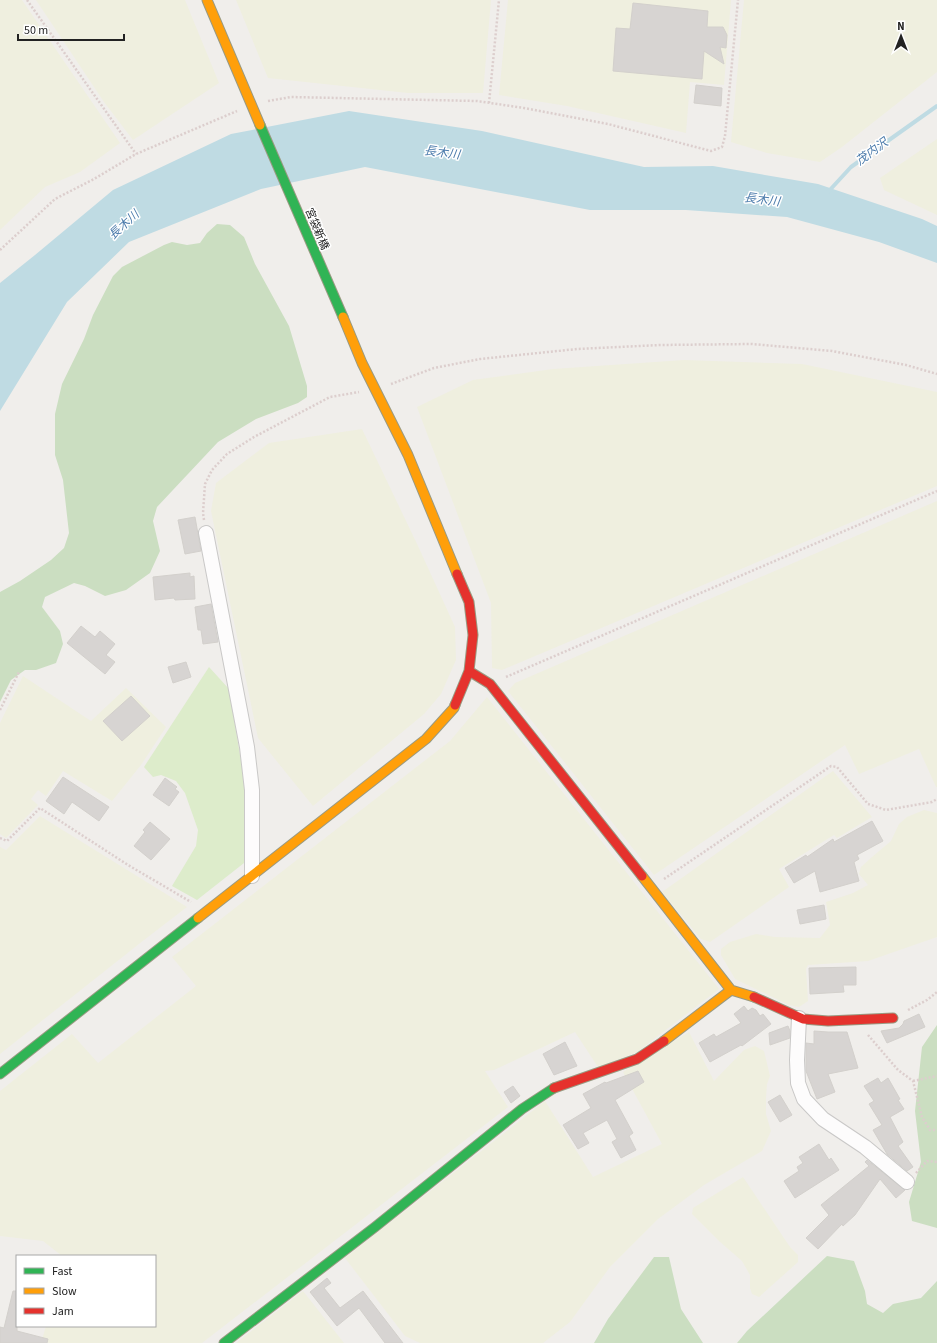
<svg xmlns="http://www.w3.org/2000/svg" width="937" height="1343" viewBox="0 0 937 1343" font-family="'Source Sans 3','Noto Sans JP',sans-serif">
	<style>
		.farmland { fill: #efefdf }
		.grass { fill: #ddeccb }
		.forest { fill: #cbdec1 }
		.water { fill: #bfdbe3 }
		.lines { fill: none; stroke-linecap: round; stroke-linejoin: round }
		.stream { stroke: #bfdbe3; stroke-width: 4 }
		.building { fill: #d7d4d2; stroke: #d3d0cc }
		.street-casing { stroke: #c9c8c7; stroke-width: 16 }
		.fast-casing { stroke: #999a82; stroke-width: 11 }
		.slow-casing { stroke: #999a82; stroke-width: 11 }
		.jam-casing { stroke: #999a82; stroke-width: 11 }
		.path { stroke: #dccecd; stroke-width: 2.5; stroke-dasharray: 2 2; stroke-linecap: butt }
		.street { stroke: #fdfcfc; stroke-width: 14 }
		.fast { stroke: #30b455; stroke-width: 9 }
		.slow { stroke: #ff9f0a; stroke-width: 9 }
		.jam { stroke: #e5322d; stroke-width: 9 }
		.labels { text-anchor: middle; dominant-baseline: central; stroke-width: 3; stroke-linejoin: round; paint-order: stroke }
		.street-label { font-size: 11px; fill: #222; stroke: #fff }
		.water-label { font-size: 12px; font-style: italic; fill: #4a7aab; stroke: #fff }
	</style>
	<rect width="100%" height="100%" fill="#f0eeeb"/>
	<path class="farmland" d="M 0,0 L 22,0 L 120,143 L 80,172 L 45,187 L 0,230 Z
		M 36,0 L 185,0 L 219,83 L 133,140 L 104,102 Z
		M 236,0 L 491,0 L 483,93 L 408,93 L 268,78 Z
		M 508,0 L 731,0 L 724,85 L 690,82 L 686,133 L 567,106 L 499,95 Z
		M 744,0 L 937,0 L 937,72 L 842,147 L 820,162 L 767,153 L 731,142 Z
		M 937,139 L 937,215 L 884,190 L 880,178 Z
		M 684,360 L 802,364 L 937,392 L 937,486 L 502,670 L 492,668 L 491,603 L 417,407 L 473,380 L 553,369 Z
		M 362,429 L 418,546 L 455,627 L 456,660 L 441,694 L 424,714 L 313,806 L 258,738 L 211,511 L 216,483 L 269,443 Z
		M 937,501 L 937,787 L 936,787 L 919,749 L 859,774 L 845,745 L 654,875 L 508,691 L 515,683 Z
		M 23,676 L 91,721 L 126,688 L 166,727 L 141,765 L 112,801 L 63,771 L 46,796 L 38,790 L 31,799 L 38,805 L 6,838 L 0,834 L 0,723 Z
		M 487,697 L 719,989 L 637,1052 L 598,1067 L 575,1032 L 494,1070 L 485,1071 L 508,1107 L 202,1343 L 41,1343 L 46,1326 L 155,1326 L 155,1256 L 62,1256 L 43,1241 L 0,1236 L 0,1091 L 72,1034 L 98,1063 L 196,986 L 172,957 L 450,741 Z
		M 833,771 L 872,817 L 837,838 L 834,835 L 779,869 L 789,887 L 710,942 L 701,939 L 662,892 Z
		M 924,810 L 937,813 L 937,937 L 868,961 L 808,965 L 806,969 L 808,1001 L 799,1007 L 789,1005 L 735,979 L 721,955 L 721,949 L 730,942 L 756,934 L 775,937 L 820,938 L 830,925 L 826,902 L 853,893 L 868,885 L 859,874 L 861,867 L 872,857 L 891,841 L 899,824 L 907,817 Z
		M 40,816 L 187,907 L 144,940 L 0,1054 L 0,847 L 6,850 Z
		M 689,1032 L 714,1081 L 744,1050 L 755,1046 L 764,1051 L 770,1076 L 767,1084 L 766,1098 L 766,1114 L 771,1131 L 762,1151 L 704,1185 L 658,1219 L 610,1267 L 570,1322 L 543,1343 L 420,1343 L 405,1336 L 345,1258 L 545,1101 L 593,1177 L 662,1144 L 623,1072 Z
		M 743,1177 L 790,1247 L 798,1255 L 798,1262 L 759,1297 L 752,1294 L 750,1288 L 750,1275 L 742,1261 L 719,1241 L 692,1214 L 693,1208 Z
		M 303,1291 L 344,1343 L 236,1343 Z"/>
	<path class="grass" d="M 209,667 L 229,689 L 246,791 L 244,863 L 197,900 L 172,886 L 196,846 L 198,830 L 185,793 L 176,781 L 161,775 L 153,777 L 144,767 Z"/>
	<path class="forest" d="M 217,224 L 230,225 L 244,237 L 255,264 L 289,326 L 307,386 L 307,397 L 298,403 L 256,419 L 218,442 L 157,507 L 153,521 L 160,551 L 150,573 L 126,590 L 105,596 L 85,586 L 74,583 L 45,597 L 42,607 L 60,631 L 63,644 L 56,663 L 36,670 L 25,670 L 11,680 L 0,702 L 0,592 L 20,581 L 51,560 L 64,548 L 69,533 L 63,480 L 55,455 L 55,414 L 62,384 L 84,339 L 93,315 L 113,276 L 122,267 L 164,245 L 172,242 L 187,245 L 200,243 L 207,233 Z
		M 937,1025 L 937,1228 L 912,1221 L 909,1202 L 921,1162 L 915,1111 L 922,1047 Z
		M 827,1256 L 854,1261 L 865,1291 L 867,1304 L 883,1313 L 893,1304 L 921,1298 L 937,1281 L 937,1343 L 737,1343 L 747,1331 Z
		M 654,1257 L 669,1257 L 681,1309 L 703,1343 L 594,1343 L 608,1319 Z"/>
	<path class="water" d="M 349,111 L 482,131 L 644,167 L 713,166 L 818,184 L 922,219 L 937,226 L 937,263 L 879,242 L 787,217 L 686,210 L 590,210 L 365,167 L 261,189 L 129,242 L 67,302 L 0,411 L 0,283 L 35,255 L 113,190 L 231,134 Z"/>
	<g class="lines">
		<path class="stream" d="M 828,192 L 851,167 L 937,106"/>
	</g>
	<path class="building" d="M 633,3 L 708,11 L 707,27 L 723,27 L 727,35 L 726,48 L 720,47 L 724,64 L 704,51 L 702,79 L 613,71 L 616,28 L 630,29 Z
		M 696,85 L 722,88 L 721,106 L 694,103 Z
		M 195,517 L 201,551 L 185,554 L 178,520 Z
		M 190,573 L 190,577 L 194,576 L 195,599 L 175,600 L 174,598 L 155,600 L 153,577 Z
		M 211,604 L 218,642 L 203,644 L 201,630 L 198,630 L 195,607 Z
		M 81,626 L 95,637 L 100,631 L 115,644 L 106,655 L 115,662 L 105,674 L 67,643 Z
		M 186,662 L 191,677 L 173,683 L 168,667 Z
		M 131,696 L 150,716 L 122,741 L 103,721 Z
		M 63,777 L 109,807 L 99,821 L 72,802 L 64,814 L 46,801 Z
		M 165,778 L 177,787 L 175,789 L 179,792 L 169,806 L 153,795 Z
		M 872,821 L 883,841 L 857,855 L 859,859 L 854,862 L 859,881 L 820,892 L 815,871 L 794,883 L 785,868 L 806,855 L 807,857 L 833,839 L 834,842 Z
		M 150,822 L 170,839 L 151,860 L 134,846 L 145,832 L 143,830 Z
		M 824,905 L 826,919 L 800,924 L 797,910 Z
		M 856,967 L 856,985 L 843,985 L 844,992 L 810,994 L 809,968 Z
		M 744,1006 L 748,1011 L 752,1008 L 756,1010 L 760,1016 L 763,1014 L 771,1024 L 742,1046 L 741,1045 L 710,1062 L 699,1043 L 714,1034 L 716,1037 L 741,1023 L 734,1014 Z
		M 919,1014 L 925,1027 L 887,1043 L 881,1031 L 899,1028 L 903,1024 L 904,1021 Z
		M 788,1026 L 790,1031 L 790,1038 L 770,1045 L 769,1033 Z
		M 814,1031 L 828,1032 L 847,1032 L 858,1068 L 828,1074 L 835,1092 L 817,1099 L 806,1071 L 806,1043 L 814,1044 Z
		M 565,1042 L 577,1066 L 554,1075 L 543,1054 Z
		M 638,1071 L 644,1082 L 615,1100 L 633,1133 L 629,1136 L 636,1150 L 621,1158 L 612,1142 L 617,1139 L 607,1120 L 583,1133 L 589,1143 L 578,1149 L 563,1125 L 591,1108 L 583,1094 L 605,1082 L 606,1083 Z
		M 878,1078 L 881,1083 L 888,1078 L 900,1099 L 898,1100 L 904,1109 L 890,1117 L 903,1142 L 898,1146 L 913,1167 L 907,1171 L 887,1154 L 873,1130 L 882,1125 L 869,1104 L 874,1101 L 864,1086 Z
		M 513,1086 L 520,1096 L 511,1103 L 504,1092 Z
		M 780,1095 L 792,1115 L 780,1122 L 768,1102 Z
		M 819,1144 L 829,1160 L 831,1158 L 839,1170 L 795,1198 L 784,1181 L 799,1171 L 797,1167 L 803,1163 L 799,1157 Z
		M 867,1160 L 905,1190 L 896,1198 L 880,1179 L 855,1215 L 843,1226 L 842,1224 L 818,1249 L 806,1238 L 829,1215 L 821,1205 L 869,1166 L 865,1162 Z
		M 327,1278 L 331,1283 L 324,1288 L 340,1308 L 363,1291 L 403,1343 L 385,1343 L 359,1308 L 337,1326 L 310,1292 Z
		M 13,1291 L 17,1291 L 17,1331 L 48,1339 L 47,1343 L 0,1343 L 0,1327 L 4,1328 Z"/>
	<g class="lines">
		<defs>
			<path id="street" d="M 206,533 L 247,747 L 252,790 L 252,876
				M 799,1018 L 797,1060 L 798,1083 L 804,1099 L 823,1119 L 865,1147 L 907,1182"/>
			<path id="fast" d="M 260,125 L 343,317
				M 0,1074 L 198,918
				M 224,1343 L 375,1227 L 522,1109 L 554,1088"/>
			<path id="slow" d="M 207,0 L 260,125
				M 343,317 L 362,363 L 408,455 L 457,574
				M 642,876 L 731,990 L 754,997
				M 198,918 L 426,739 L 454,708 L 455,705
				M 664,1041 L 731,990"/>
			<path id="jam" d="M 469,671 L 490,684 L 642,876
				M 455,705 L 469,671 L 473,635 L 469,602 L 457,574
				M 754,997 L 803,1019 L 828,1021 L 893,1018
				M 554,1088 L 637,1059 L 664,1041"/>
		</defs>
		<use href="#street" class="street-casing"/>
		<use href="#fast" class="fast-casing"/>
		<use href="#slow" class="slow-casing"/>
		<use href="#jam" class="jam-casing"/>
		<path class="path" d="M 27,0 L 136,154
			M 268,101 L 291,97 L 477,101 L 524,108 L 608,124 L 711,151 L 722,147 L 725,136 L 738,0
			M 489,103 L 499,0
			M 0,250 L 55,199 L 94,179 L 136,154 L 237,111
			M 391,384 L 434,368 L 480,359 L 577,349 L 660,345 L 752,344 L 832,351 L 906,365 L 937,374
			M 204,520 L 203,513 L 205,484 L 212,470 L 227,454 L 254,437 L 330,397 L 359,392
			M 506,677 L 937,491
			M 0,710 L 19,672
			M 0,838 L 7,841 L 40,808 L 128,865 L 191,902
			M 664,879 L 831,766 L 837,767 L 868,804 L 886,810 L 932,802 L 937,799
			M 908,1010 L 927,1000 L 937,992
			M 868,1035 L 898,1070 L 913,1081 L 922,1117 L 930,1130 L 937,1130
			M 913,1081 L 937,1076
			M 916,1173 L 927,1161 L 937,1162"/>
		<use href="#street" class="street"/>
		<use href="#fast" class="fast"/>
		<use href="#slow" class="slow"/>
		<use href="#jam" class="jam"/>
	</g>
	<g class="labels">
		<g class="street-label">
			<text transform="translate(317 229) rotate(67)">宮袋新橋</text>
		</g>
		<g class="water-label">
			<text transform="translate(872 152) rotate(-36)">茂内沢</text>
			<text transform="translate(442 153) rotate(7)">長木川</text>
			<text transform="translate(762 200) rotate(7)">長木川</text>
			<text transform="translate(124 225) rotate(-42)">長木川</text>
		</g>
	</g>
	<rect x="16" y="1255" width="140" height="72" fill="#ffffff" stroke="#a7a7a7"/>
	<rect x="24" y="1268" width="20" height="6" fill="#30b455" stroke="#a7a7a7"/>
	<text x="52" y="1275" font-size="12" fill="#222222">Fast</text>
	<rect x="24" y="1288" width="20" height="6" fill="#ff9f0a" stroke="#a7a7a7"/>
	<text x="52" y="1295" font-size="12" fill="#222222">Slow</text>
	<rect x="24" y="1308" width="20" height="6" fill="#e5322d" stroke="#a7a7a7"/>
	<text x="52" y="1315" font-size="12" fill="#222222">Jam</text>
	<g transform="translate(901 36)" stroke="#ffffff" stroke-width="3" paint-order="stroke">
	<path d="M0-3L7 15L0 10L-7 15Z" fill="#222222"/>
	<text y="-6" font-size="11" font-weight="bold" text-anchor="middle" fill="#222222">N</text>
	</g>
	<path d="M18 34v6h106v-6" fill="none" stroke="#222222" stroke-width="2"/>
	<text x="24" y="34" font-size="12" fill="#222222" stroke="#ffffff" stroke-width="3" paint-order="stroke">50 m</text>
</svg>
